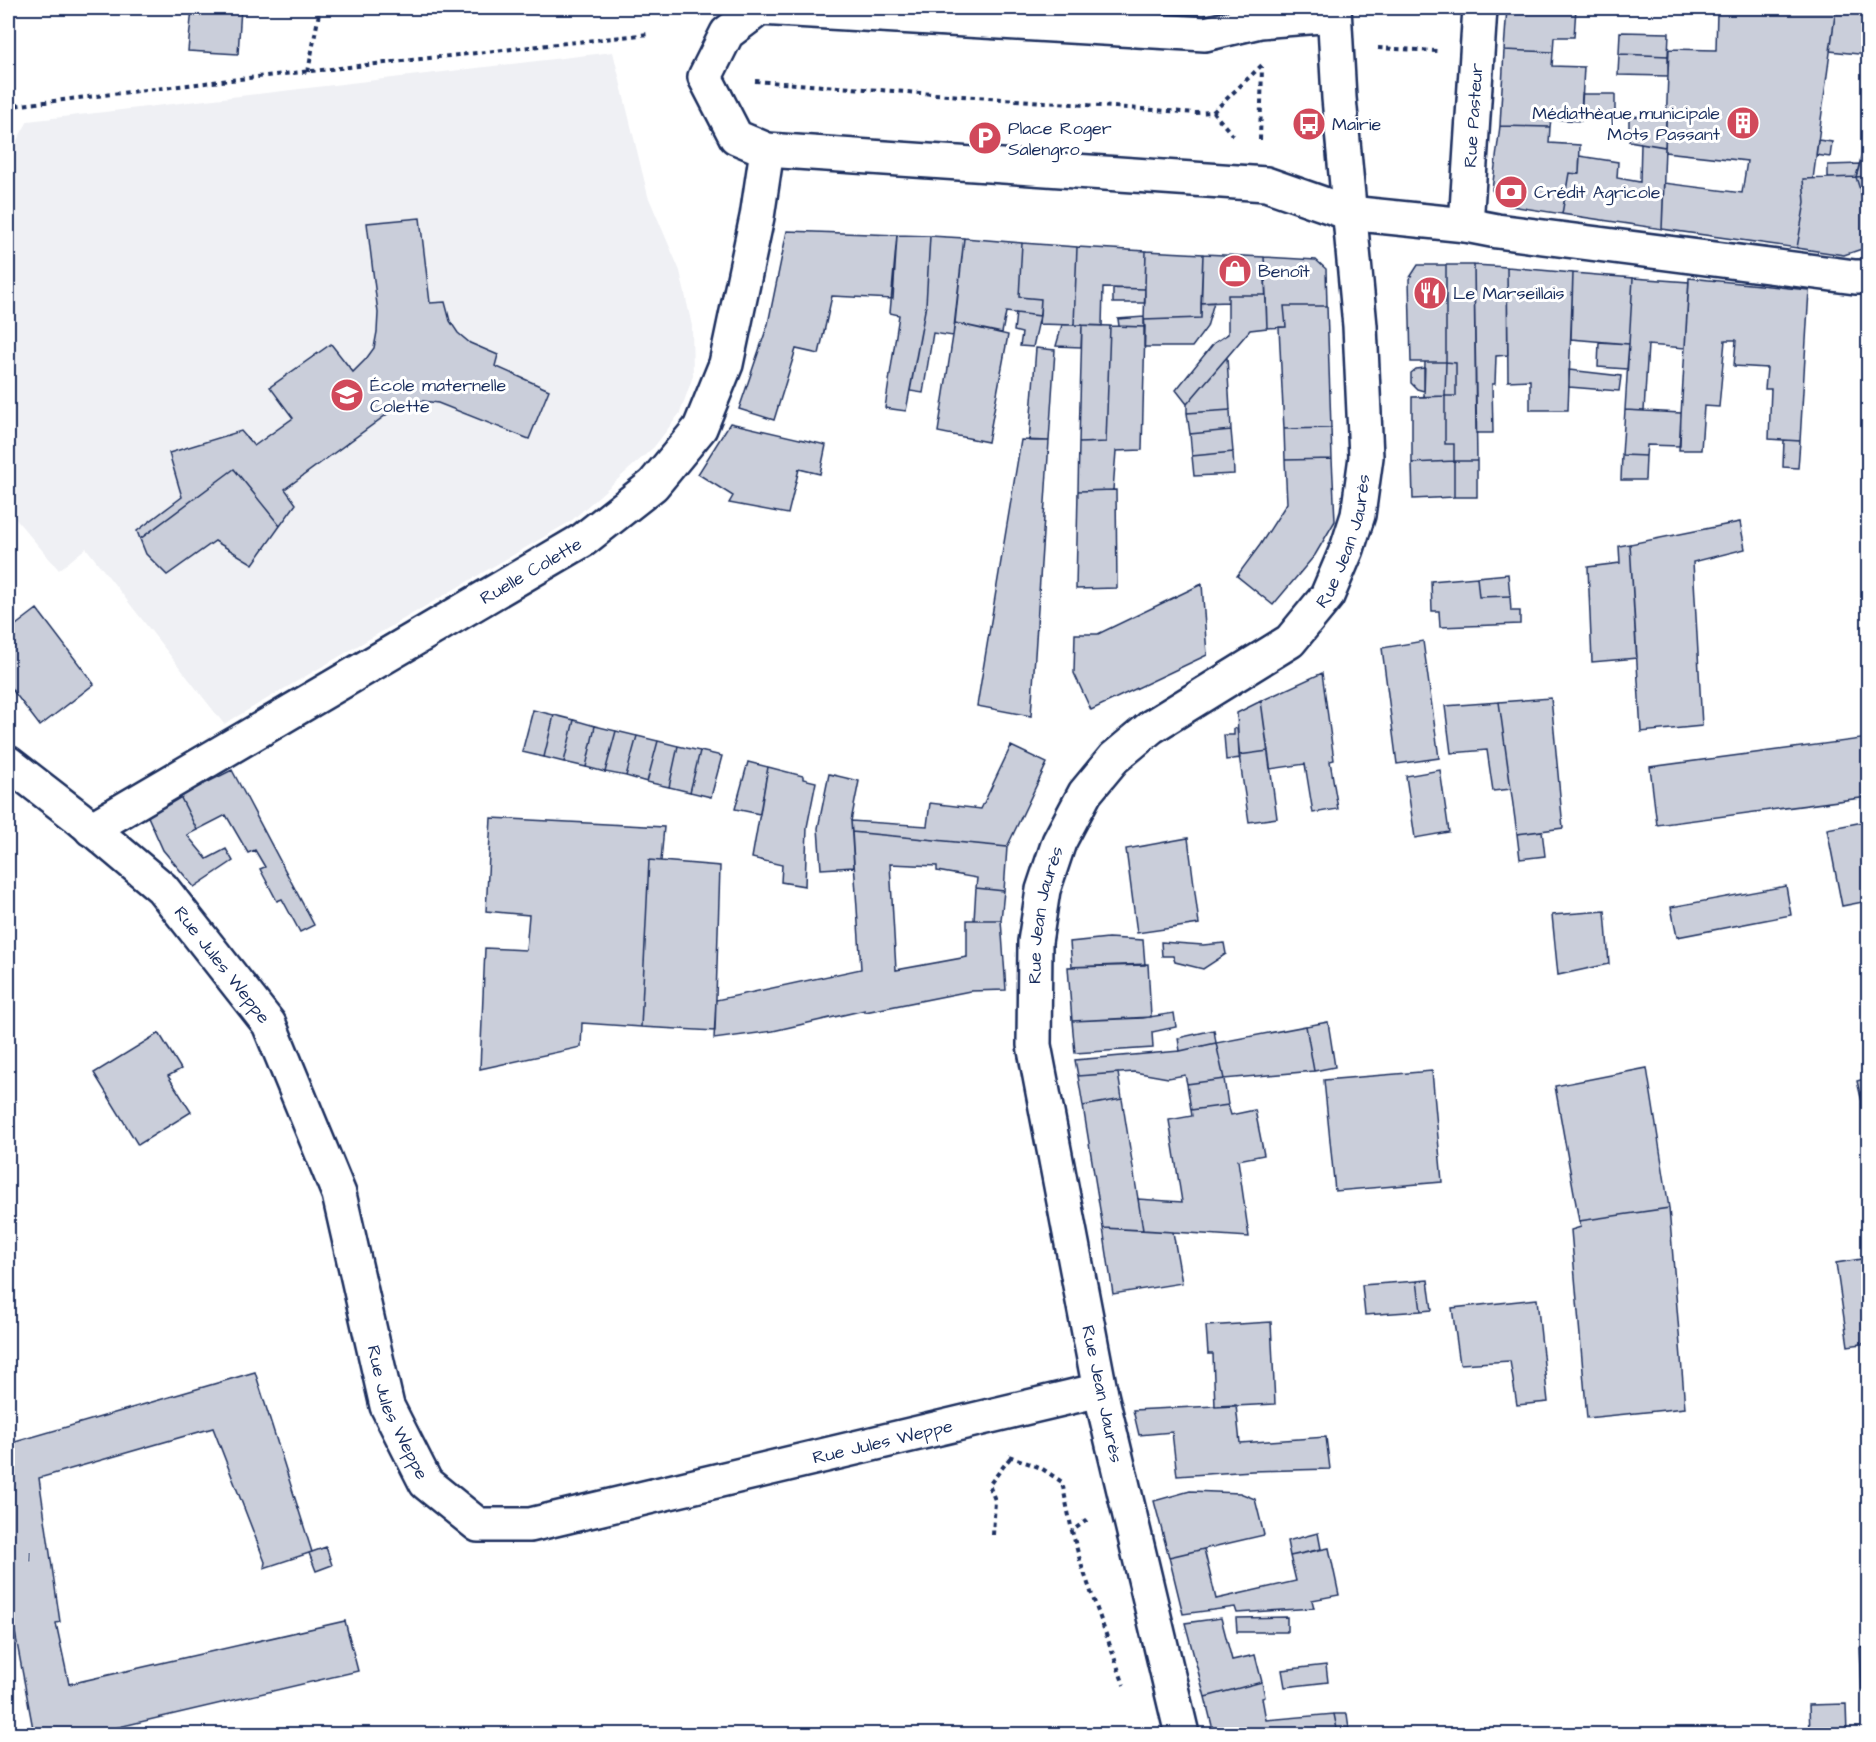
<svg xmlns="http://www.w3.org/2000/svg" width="1876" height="1742" viewBox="0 0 1876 1742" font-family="'Architects Daughter',sans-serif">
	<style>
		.built { fill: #eff0f4 }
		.building { fill: #caceda; stroke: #1b2f5e; stroke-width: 1.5 }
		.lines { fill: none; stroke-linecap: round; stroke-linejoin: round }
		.minor-casing { stroke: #1b2f5e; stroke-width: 38 }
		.tertiary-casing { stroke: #1b2f5e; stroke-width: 38 }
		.path { stroke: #1b2f5e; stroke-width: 4; stroke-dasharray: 4.5 4.5; stroke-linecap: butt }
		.minor { stroke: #fff; stroke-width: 33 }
		.tertiary { stroke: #fff; stroke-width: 33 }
		.labels { text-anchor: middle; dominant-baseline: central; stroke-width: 6; stroke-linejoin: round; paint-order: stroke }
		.number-label { font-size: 15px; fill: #47577d }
		.poi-label { font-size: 18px; fill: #1b2f5e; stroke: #fff; text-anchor: start }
		.street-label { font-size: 18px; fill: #1b2f5e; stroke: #fff }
	</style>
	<rect width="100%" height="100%" fill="#fff"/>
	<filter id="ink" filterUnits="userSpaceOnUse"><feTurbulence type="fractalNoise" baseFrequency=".0167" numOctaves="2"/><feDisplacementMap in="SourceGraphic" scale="12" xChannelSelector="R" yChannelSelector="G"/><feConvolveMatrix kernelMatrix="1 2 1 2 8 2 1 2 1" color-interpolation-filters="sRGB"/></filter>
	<g filter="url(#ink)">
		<path class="built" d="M 613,52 L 648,196 L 680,271 L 692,326 L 693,376 L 680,413 L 654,447 L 571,521 L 224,724 L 86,548 L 59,570 L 8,510 L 8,156 L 28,121 Z"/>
		<path class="building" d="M 192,8 L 241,8 L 238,54 L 188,51 Z
			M 1507,8 L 1576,8 L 1574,37 L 1554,37 L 1553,52 L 1504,50 Z
			M 1670,8 L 1836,8 L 1813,179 L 1803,179 L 1805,202 L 1797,248 L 1662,229 L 1664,183 L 1742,193 L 1747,161 L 1665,152 L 1669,49 L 1716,50 L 1717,12 L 1670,10 Z
			M 1836,8 L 1868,8 L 1868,55 L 1830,51 Z
			M 1620,32 L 1669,33 L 1668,56 L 1619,54 Z
			M 1504,50 L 1553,52 L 1552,66 L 1584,67 L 1581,121 L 1551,119 L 1550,127 L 1500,126 Z
			M 1619,54 L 1668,56 L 1668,76 L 1618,75 Z
			M 1582,94 L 1615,94 L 1615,115 L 1581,115 Z
			M 1629,116 L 1666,118 L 1665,147 L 1629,141 Z
			M 1868,123 L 1868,156 L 1862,154 Z
			M 1500,126 L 1550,127 L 1549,143 L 1580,145 L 1579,174 L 1569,173 L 1562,214 L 1505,205 L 1492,190 Z
			M 1818,140 L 1832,142 L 1830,157 L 1816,155 Z
			M 1641,143 L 1665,147 L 1662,229 L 1562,214 L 1569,173 L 1579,174 L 1580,156 L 1618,162 L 1617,178 L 1640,182 Z
			M 1862,154 L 1868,156 L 1868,176 L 1856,177 Z
			M 1860,164 L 1856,177 L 1828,178 L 1828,165 Z
			M 1868,176 L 1868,215 L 1856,177 Z
			M 1856,177 L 1868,215 L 1868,247 L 1844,255 L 1797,248 L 1805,202 L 1803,179 Z
			M 420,218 L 430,303 L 445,302 L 450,321 L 458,333 L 470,343 L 498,355 L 495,366 L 549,390 L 529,439 L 438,403 L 423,401 L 408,403 L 393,410 L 285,489 L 296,504 L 280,526 L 234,469 L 140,539 L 137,531 L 182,497 L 169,453 L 241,431 L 254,446 L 293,418 L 270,387 L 331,344 L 353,372 L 366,359 L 374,348 L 377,332 L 378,313 L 367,223 Z
			M 787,231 L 897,235 L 893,299 L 832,296 L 819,354 L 796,349 L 774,420 L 739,409 L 768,324 Z
			M 897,235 L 930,236 L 926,305 L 906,411 L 885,408 L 899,315 L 890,313 Z
			M 930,236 L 964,238 L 953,336 L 933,333 L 923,393 L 910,391 L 926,305 Z
			M 964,238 L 1022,243 L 1019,297 L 1041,299 L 1040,316 L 1006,312 L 1002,333 L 955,323 Z
			M 1022,243 L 1077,247 L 1074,325 L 1039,324 L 1041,299 L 1019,297 Z
			M 1077,247 L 1146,251 L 1145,289 L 1103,288 L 1102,326 L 1074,325 Z
			M 1146,251 L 1203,254 L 1201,318 L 1144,320 Z
			M 1203,254 L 1264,257 L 1266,295 L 1228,295 L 1228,302 L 1201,303 Z
			M 1264,257 L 1316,260 L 1326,269 L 1327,306 L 1284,306 L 1286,327 L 1267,328 Z
			M 1418,265 L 1446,265 L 1446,362 L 1411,362 L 1409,279 Z
			M 1446,265 L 1474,265 L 1477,461 L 1454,461 L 1454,444 L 1445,444 L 1445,396 L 1456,396 L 1456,363 L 1446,362 Z
			M 1474,265 L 1507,267 L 1508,355 L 1496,356 L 1495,384 L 1492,384 L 1493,433 L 1476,433 Z
			M 1507,267 L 1573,273 L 1568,410 L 1530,410 L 1530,380 L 1508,381 Z
			M 1573,273 L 1633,278 L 1629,344 L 1571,339 Z
			M 1633,278 L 1689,282 L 1685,348 L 1648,345 L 1644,411 L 1625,410 Z
			M 1689,278 L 1809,290 L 1800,441 L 1769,439 L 1771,389 L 1765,389 L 1767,368 L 1734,366 L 1736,340 L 1725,340 L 1719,407 L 1704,406 L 1701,450 L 1679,450 Z
			M 1113,288 L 1145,289 L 1145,303 L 1113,303 Z
			M 1228,295 L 1266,295 L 1267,328 L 1250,330 L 1187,404 L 1176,390 L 1214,343 L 1228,334 Z
			M 1214,302 L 1207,327 L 1192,347 L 1144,347 L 1144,320 L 1201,318 L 1201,303 Z
			M 1284,306 L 1327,306 L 1331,428 L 1284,429 L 1279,327 L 1286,327 Z
			M 1016,313 L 1040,316 L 1033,347 L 1020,346 L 1022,333 L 1014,331 Z
			M 1144,317 L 1145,327 L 1119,326 L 1118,319 Z
			M 955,323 L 1008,335 L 988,442 L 938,432 Z
			M 1062,325 L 1082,325 L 1081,347 L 1056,346 Z
			M 1082,325 L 1110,326 L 1106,442 L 1079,443 Z
			M 1110,326 L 1145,327 L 1142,450 L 1116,451 L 1113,490 L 1078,491 L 1079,443 L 1106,442 Z
			M 1599,342 L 1629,344 L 1627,369 L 1598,367 Z
			M 1036,348 L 1055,350 L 1049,441 L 1029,441 Z
			M 1227,357 L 1230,410 L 1187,413 L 1187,404 Z
			M 1425,362 L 1446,362 L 1445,396 L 1424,397 Z
			M 1446,362 L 1456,363 L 1456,396 L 1445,396 Z
			M 1424,368 L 1424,391 L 1417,389 L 1411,383 L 1411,373 L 1416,369 Z
			M 1569,370 L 1621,376 L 1619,391 L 1569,387 Z
			M 1445,396 L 1445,444 L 1454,444 L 1454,461 L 1412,463 L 1412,397 Z
			M 1230,410 L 1231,430 L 1190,434 L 1187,413 Z
			M 1625,410 L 1681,413 L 1680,446 L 1647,445 L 1646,456 L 1622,455 Z
			M 730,423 L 826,445 L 820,474 L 799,469 L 788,514 L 729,503 L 733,496 L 698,474 Z
			M 1331,428 L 1332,459 L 1285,460 L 1284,429 Z
			M 1231,430 L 1233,452 L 1192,456 L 1190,434 Z
			M 1021,440 L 1049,441 L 1031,716 L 977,706 Z
			M 1784,440 L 1800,441 L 1798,468 L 1783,467 Z
			M 1233,452 L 1234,474 L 1194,476 L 1192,456 Z
			M 1622,455 L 1646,456 L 1645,480 L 1621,480 Z
			M 1332,459 L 1335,521 L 1315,555 L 1273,605 L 1237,576 L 1260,545 L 1287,503 L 1285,460 Z
			M 1454,461 L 1454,497 L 1413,499 L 1412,463 Z
			M 1454,461 L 1477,461 L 1477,497 L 1454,497 Z
			M 234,469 L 280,526 L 253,564 L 215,541 L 167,575 L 146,554 L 140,539 Z
			M 1116,490 L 1117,588 L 1076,589 L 1078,491 Z
			M 1740,522 L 1745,549 L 1693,562 L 1702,726 L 1641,732 L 1630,544 Z
			M 1630,544 L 1637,658 L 1592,662 L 1588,567 L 1620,563 L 1619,546 Z
			M 1508,574 L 1510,596 L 1479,597 L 1477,577 Z
			M 1477,577 L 1479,597 L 1510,596 L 1511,611 L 1520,611 L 1520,624 L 1440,627 L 1439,611 L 1432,611 L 1431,581 Z
			M 1202,584 L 1207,655 L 1091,710 L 1074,673 L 1075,634 L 1098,634 Z
			M 37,609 L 94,684 L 40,726 L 8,684 L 8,631 Z
			M 1423,641 L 1439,758 L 1397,764 L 1382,648 Z
			M 1322,673 L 1334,760 L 1330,761 L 1338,809 L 1313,813 L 1305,764 L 1270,769 L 1261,701 Z
			M 1551,698 L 1563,828 L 1517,834 L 1499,702 Z
			M 1261,701 L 1268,751 L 1239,755 L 1237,713 Z
			M 1499,702 L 1511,789 L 1493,791 L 1487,750 L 1451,753 L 1445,706 Z
			M 533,710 L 554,715 L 544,757 L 522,752 Z
			M 554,715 L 574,720 L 564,762 L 544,757 Z
			M 574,720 L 595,726 L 586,767 L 564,762 Z
			M 595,726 L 616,731 L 605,772 L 586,767 Z
			M 1237,728 L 1240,758 L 1226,760 L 1224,735 L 1234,735 L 1234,729 Z
			M 616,731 L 637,736 L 626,776 L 605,772 Z
			M 637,736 L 658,741 L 647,782 L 626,776 Z
			M 1868,738 L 1868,797 L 1657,825 L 1650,767 Z
			M 658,741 L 678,746 L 669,787 L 647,782 Z
			M 678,746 L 700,751 L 690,792 L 669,787 Z
			M 1011,746 L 1047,763 L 1007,847 L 852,832 L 851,821 L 927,826 L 930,803 L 981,809 Z
			M 700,751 L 722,756 L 711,797 L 690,792 Z
			M 1268,751 L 1277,818 L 1249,822 L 1239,755 Z
			M 748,762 L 768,767 L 760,814 L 735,809 Z
			M 768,767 L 803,776 L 803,779 L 816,782 L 807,827 L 805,886 L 781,882 L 782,865 L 752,858 Z
			M 232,770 L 314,925 L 300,932 L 282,899 L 277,901 L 260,869 L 265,867 L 255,850 L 248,853 L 226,815 L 197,830 L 180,796 Z
			M 1440,770 L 1449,832 L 1415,838 L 1406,776 Z
			M 829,774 L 859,781 L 851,821 L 854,867 L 821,869 L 818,828 Z
			M 180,796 L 197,830 L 187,835 L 207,859 L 226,849 L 233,861 L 194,887 L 163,850 L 146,812 Z
			M 491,818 L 664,827 L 661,861 L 649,860 L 641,1027 L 582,1023 L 581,1047 L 480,1069 L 485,948 L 526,950 L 529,915 L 486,911 Z
			M 1868,821 L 1868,901 L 1842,906 L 1827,829 Z
			M 1542,831 L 1545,856 L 1520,859 L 1517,834 Z
			M 852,832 L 1007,847 L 1004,891 L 976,888 L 977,878 L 937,871 L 937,866 L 890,864 L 896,970 L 967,957 L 967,920 L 1001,920 L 1006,990 L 970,991 L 865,1012 L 865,1010 L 773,1031 L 714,1039 L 716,1000 L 861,969 Z
			M 1188,838 L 1199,924 L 1137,933 L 1126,849 Z
			M 649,860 L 720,866 L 715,1031 L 641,1027 Z
			M 1786,886 L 1791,915 L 1677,937 L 1671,907 Z
			M 976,888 L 1004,891 L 1001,920 L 974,920 Z
			M 1605,911 L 1609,964 L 1558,975 L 1552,915 Z
			M 1108,938 L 1143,940 L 1145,965 L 1072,967 L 1070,942 Z
			M 1161,942 L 1203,945 L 1224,943 L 1226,954 L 1203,969 L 1175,962 L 1173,956 L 1162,956 Z
			M 1148,964 L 1151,1017 L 1072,1021 L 1068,967 Z
			M 1174,1013 L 1176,1027 L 1152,1032 L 1153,1048 L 1075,1053 L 1072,1021 L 1143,1018 Z
			M 1328,1022 L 1335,1067 L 1314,1071 L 1306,1026 Z
			M 1306,1026 L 1314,1071 L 1224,1079 L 1216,1043 Z
			M 1214,1030 L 1216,1043 L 1180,1051 L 1178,1038 Z
			M 159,1033 L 181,1069 L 168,1076 L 191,1112 L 138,1145 L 94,1073 Z
			M 1216,1043 L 1224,1079 L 1187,1084 L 1185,1075 L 1168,1078 L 1134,1072 L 1078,1076 L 1075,1060 L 1180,1051 Z
			M 1647,1068 L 1669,1208 L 1579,1221 L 1555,1086 Z
			M 1432,1071 L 1442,1182 L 1335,1191 L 1324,1080 Z
			M 1118,1073 L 1122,1099 L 1083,1106 L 1078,1076 Z
			M 1868,1078 L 1868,1123 L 1867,1123 L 1857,1081 Z
			M 1224,1079 L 1228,1105 L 1191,1110 L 1187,1084 Z
			M 1122,1099 L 1138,1199 L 1143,1230 L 1103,1228 L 1083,1106 Z
			M 1228,1105 L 1231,1115 L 1255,1110 L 1264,1155 L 1238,1160 L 1249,1237 L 1143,1230 L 1138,1199 L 1182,1202 L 1169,1120 L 1192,1116 L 1191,1110 Z
			M 1669,1208 L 1685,1408 L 1587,1418 L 1571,1230 L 1581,1227 L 1579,1221 Z
			M 1103,1228 L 1173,1232 L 1182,1283 L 1113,1294 Z
			M 1868,1258 L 1868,1343 L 1848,1346 L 1836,1263 Z
			M 1428,1280 L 1432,1310 L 1421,1311 L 1417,1281 Z
			M 1417,1281 L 1421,1311 L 1365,1315 L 1362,1285 Z
			M 1537,1299 L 1548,1402 L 1517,1405 L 1510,1361 L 1460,1364 L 1452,1308 Z
			M 1271,1322 L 1275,1404 L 1215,1407 L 1213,1354 L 1208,1354 L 1206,1326 Z
			M 255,1372 L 312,1552 L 264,1568 L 265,1562 L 213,1428 L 39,1478 L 60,1622 L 56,1623 L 69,1684 L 345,1621 L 358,1671 L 89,1734 L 34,1734 L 8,1595 L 8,1444 Z
			M 1236,1405 L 1240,1443 L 1326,1437 L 1330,1469 L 1252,1471 L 1177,1476 L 1172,1432 L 1139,1435 L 1133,1410 Z
			M 1190,1491 L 1240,1493 L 1255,1499 L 1264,1535 L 1169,1557 L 1154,1501 Z
			M 1318,1533 L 1321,1549 L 1290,1556 L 1287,1541 Z
			M 326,1547 L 332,1565 L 316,1571 L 309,1553 Z
			M 1329,1548 L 1339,1595 L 1312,1600 L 1314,1608 L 1237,1613 L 1235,1607 L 1183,1614 L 1169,1557 L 1204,1549 L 1216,1599 L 1296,1581 L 1290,1556 Z
			M 1287,1617 L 1287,1632 L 1237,1632 L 1236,1618 Z
			M 1221,1618 L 1232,1660 L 1255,1655 L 1262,1682 L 1205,1697 L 1185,1623 Z
			M 1868,1647 L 1868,1691 L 1862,1692 L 1860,1648 Z
			M 1326,1665 L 1328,1682 L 1285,1687 L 1282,1670 Z
			M 1262,1682 L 1265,1697 L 1262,1698 L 1266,1720 L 1334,1714 L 1337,1729 L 1266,1734 L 1214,1734 L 1205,1697 Z
			M 1846,1704 L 1847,1734 L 1810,1734 L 1809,1705 Z
			M 1334,1714 L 1347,1714 L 1349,1728 L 1337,1729 Z"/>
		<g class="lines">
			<defs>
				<g id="minor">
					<path d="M 1334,15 L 1260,21 L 1205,34 L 760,8 L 727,33 L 705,77 L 736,137 L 767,150 L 1266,184 L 1349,213"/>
					<path id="s1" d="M 1466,225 L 1480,8"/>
					<path id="s2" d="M 8,763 L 79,818 L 162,888 L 269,1024 L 339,1194 L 387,1406 L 426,1483 L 478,1525 L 530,1525 L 1100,1390"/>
					<path id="s3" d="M 91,829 L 583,540 L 653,485 L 700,428 L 726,364 L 757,217 L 767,150"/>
				</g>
				<g id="tertiary">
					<path d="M 1349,213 L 1466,225 L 1497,231 L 1855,277 L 1868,277"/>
					<path id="s4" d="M 1182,1734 L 1100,1390 L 1034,1045 L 1035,942 L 1043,890 L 1059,842 L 1085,793 L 1114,758 L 1151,727 L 1290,641 L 1327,596 L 1347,549 L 1358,515 L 1366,457 L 1360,326 L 1339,98 L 1334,8"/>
				</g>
			</defs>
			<use href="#minor" class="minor-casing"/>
			<use href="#tertiary" class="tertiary-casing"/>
			<path class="path" d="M 1378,48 L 1437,51
				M 308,72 L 320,8
				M 755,81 L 1196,113 L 1213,112 L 1235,138
				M 8,109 L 12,106 L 230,80 L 649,34
				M 1213,112 L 1262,65
				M 1260,140 L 1262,67
				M 1009,1456 L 1041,1468 L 1062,1482 L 1072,1531
				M 1087,1520 L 1072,1531 L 1081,1564 L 1124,1685
				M 993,1535 L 995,1500 L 989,1485 L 1010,1458"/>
			<use href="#minor" class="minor"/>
			<use href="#tertiary" class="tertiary"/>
		</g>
	</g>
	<defs>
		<symbol id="building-disc" viewBox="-11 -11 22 22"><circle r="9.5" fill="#d1495b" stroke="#fff"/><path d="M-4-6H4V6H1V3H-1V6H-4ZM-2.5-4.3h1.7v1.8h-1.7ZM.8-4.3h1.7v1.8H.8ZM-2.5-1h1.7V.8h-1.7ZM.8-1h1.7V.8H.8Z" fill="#fff"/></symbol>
		<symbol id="bus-disc" viewBox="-11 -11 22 22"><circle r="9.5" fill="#d1495b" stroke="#fff"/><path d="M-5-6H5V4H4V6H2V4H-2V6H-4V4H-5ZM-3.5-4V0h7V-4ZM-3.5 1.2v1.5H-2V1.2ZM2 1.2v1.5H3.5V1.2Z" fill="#fff"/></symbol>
		<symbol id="parking-disc" viewBox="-11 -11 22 22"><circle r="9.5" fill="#d1495b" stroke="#fff"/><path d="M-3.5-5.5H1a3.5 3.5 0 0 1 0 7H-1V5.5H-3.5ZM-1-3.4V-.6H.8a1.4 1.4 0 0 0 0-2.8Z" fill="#fff"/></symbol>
		<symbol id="bank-disc" viewBox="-11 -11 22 22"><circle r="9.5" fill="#d1495b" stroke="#fff"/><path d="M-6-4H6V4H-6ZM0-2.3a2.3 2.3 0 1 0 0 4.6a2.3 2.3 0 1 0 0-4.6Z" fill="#fff"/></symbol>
		<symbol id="shop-disc" viewBox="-11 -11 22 22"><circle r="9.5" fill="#d1495b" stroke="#fff"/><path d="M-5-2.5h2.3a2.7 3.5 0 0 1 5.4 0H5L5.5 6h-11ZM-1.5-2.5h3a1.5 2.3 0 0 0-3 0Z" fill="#fff"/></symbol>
		<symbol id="restaurant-disc" viewBox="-11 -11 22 22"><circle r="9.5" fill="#d1495b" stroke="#fff"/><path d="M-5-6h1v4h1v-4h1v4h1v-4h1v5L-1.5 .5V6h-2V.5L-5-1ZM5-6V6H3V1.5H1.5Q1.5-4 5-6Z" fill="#fff"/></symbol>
		<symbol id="school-disc" viewBox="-11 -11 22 22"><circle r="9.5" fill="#d1495b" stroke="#fff"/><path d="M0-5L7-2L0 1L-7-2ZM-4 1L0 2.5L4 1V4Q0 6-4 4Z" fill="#fff"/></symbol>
	</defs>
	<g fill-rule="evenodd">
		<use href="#building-disc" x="1724" y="104" width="38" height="38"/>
		<use href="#bus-disc" x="1290" y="105" width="38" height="38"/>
		<use href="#parking-disc" x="966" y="119" width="38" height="38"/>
		<use href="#bank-disc" x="1492" y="173" width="38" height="38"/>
		<use href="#shop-disc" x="1216" y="252" width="38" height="38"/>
		<use href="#restaurant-disc" x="1411" y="274" width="38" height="38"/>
		<use href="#school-disc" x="328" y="376" width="38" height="38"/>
	</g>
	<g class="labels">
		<g class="number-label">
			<text x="29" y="1557">1</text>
		</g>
		<g class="poi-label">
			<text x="1720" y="113" text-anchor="end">Médiathèque municipale<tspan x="1720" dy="21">Mots Passant</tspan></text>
			<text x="1332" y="124">Mairie</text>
			<text x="1008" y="128">Place Roger<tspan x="1008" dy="21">Salengro</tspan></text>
			<text x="1534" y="192">Crédit Agricole</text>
			<text x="1258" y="271">Benoît</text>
			<text x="1453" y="293">Le Marseillais</text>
			<text x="370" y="385">École maternelle<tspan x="370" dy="21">Colette</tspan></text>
		</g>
		<g class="street-label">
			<text stroke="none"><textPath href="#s1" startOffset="110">Rue Pasteur</textPath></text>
			<text stroke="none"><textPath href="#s4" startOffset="1340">Rue Jean Jaurès</textPath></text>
			<text stroke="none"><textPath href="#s3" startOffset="510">Ruelle Colette</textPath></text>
			<text stroke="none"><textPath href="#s4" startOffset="836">Rue Jean Jaurès</textPath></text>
			<text stroke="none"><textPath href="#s2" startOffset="296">Rue Jules Weppe</textPath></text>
			<text transform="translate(1102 1394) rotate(78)">Rue Jean Jaurès</text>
			<text stroke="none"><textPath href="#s2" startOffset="782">Rue Jules Weppe</textPath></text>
			<text stroke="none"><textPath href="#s2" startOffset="1340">Rue Jules Weppe</textPath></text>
		</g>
	</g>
	<rect width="1876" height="1742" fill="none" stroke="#fff" stroke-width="30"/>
	<rect x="15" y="15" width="1846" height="1712" fill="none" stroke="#1b2f5e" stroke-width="2" filter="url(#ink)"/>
</svg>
